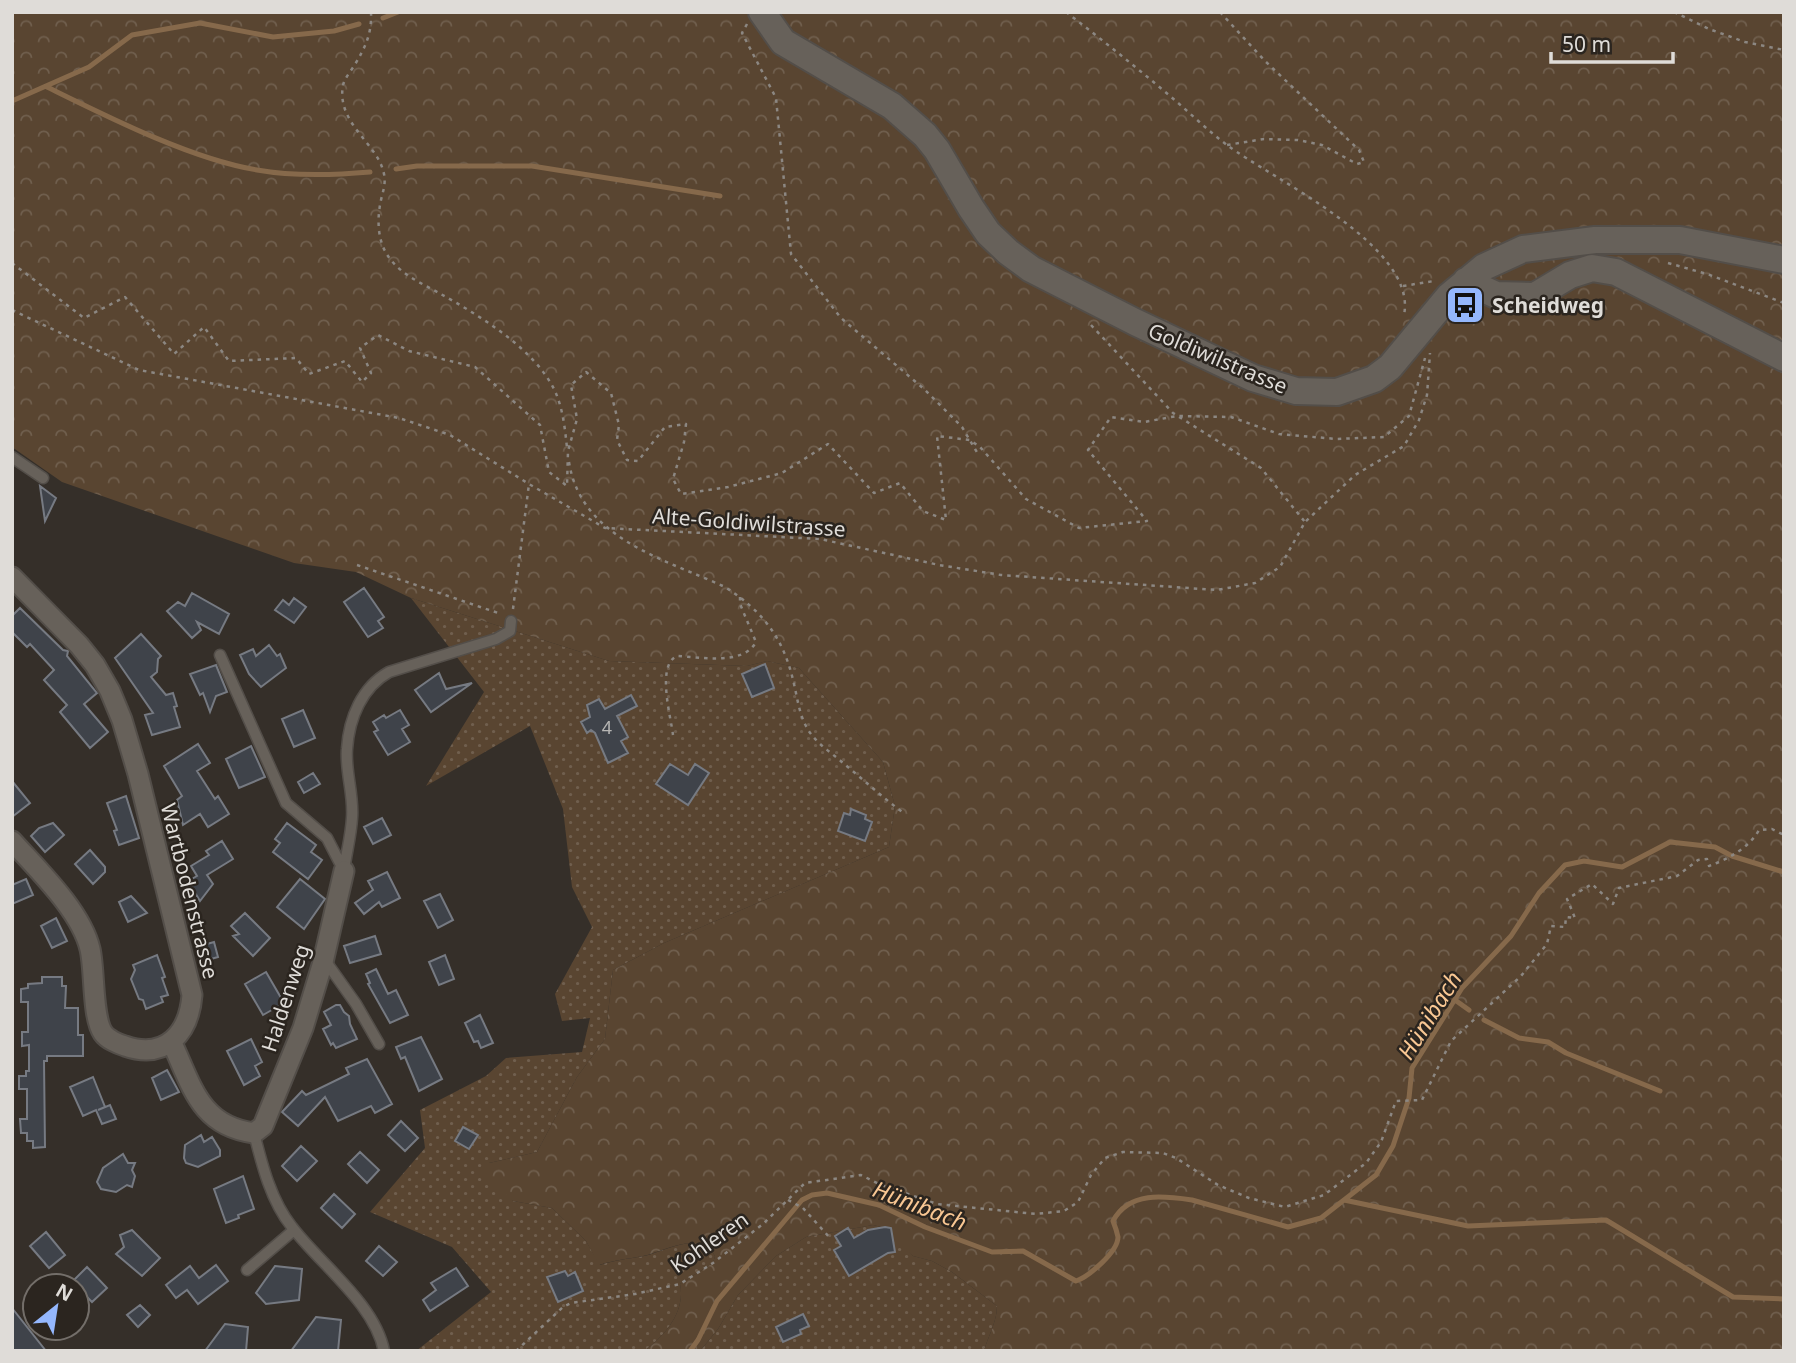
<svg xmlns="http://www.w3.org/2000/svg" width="1796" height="1363" viewBox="0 0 1796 1363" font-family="'Noto Sans',sans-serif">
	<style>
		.grass { fill: url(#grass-dots) }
		.forest { fill: url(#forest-crowns) }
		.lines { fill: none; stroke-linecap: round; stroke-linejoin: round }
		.stream { stroke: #86694b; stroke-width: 5 }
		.building { fill: #3f434a; stroke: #767a82; stroke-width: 2 }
		.lane-casing { stroke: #534e49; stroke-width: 13 }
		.street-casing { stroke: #534e49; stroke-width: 23 }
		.secondary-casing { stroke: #534e49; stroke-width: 30 }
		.path { stroke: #8c8782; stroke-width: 2.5; stroke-dasharray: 3.5 5; stroke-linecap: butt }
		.lane { stroke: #67615a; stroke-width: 10 }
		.street { stroke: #67615a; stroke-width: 19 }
		.secondary { stroke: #67615a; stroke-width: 26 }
		.labels { text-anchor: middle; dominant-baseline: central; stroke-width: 5; stroke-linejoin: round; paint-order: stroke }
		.number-label { font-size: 18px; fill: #b7b6b4 }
		.poi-label { font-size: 21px; font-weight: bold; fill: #dfdcd8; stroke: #2b251f; text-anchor: start }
		.street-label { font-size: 21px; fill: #dfdcd8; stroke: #2b251f }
		.water-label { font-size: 23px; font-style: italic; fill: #f9c793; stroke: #2b251f }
	</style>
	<defs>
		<pattern id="grass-dots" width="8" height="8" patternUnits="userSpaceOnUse" patternTransform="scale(1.75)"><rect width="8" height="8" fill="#594531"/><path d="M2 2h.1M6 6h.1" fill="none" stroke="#705f4e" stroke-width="1.8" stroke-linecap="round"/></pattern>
		<pattern id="forest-crowns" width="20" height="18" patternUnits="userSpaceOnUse" patternTransform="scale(1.75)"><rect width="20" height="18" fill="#594531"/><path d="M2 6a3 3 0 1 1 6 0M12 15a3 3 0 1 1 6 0" fill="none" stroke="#705f4e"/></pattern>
	</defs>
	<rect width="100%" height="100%" fill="#352f29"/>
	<path class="grass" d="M 411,598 L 609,661 L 747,666 L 767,661 L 799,668 L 883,762 L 895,806 L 889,847 L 664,943 L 613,970 L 605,1039 L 577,1077 L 537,1152 L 489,1163 L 513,1201 L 552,1208 L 586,1241 L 600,1265 C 615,1260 628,1259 644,1256 C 665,1252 699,1229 715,1256 L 713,1263 L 680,1284 C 686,1311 665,1336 644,1351 L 416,1351 L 491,1292 L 452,1247 L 370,1212 L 425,1148 L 420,1110 L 486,1076 L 506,1058 L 582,1052 L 590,1018 L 562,1021 L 555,994 L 592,927 L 572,887 L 563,809 L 530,726 L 426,786 L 484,692 Z
		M 873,1225 L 886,1228 L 913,1256 L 932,1261 L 952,1272 L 997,1306 C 997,1322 988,1336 984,1351 L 700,1351 L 718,1329 L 738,1295 L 776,1256 L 806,1237 Z"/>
	<path class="forest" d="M 12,12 L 1784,12 L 1784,1351 L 984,1351 C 988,1336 997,1322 997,1306 L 952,1272 L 932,1261 L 913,1256 L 900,1245 L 886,1228 L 873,1225 L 806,1237 L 776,1256 L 738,1295 L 718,1329 L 700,1351 L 644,1351 C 665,1336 686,1311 680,1284 L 713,1263 L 715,1256 C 699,1229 664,1252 643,1256 C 628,1259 614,1260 599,1265 L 586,1241 L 552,1208 L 513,1201 L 481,1172 L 489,1163 L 537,1152 L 577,1077 L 605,1039 L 613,970 L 664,943 L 889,847 L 895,806 L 883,762 L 799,668 L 767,661 L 747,666 L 609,661 L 411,598 L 356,572 L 294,563 L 62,482 L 12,447 Z"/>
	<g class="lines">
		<path class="stream" d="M 383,18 L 398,12
			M 47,87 C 108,117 191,159 257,170 C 291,176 336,175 370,172
			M 12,101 L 89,67 L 132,35 L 200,23 L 273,37 L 334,31 L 359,24
			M 396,169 L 417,166 L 532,166 L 720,196
			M 1455,1000 L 1469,1010
			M 1484,1020 L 1519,1038 L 1548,1042 L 1566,1053 L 1660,1091
			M 1344,1200 L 1468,1226 L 1606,1220 L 1733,1297 L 1784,1299
			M 690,1351 L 698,1340 L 717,1301 L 802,1200 L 812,1195 L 827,1193 L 879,1205 L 925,1227 L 992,1252 L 1023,1251 L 1076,1281 C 1088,1277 1118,1252 1118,1237 C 1117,1232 1115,1226 1113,1221 C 1129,1191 1164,1196 1192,1200 L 1288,1227 L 1321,1218 L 1376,1175 L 1393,1146 L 1409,1098 L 1412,1068 L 1462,988 L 1511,936 L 1539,893 L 1565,865 L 1584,861 L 1622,867 L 1670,842 L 1715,847 L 1732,856 L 1784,872"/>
	</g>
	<path class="building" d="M 40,486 L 56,498 L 45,521 Z
		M 364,588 L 384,617 L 378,621 L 383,628 L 368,637 L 344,602 Z
		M 192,593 L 229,614 L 219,634 L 197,622 L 201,630 L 192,638 L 167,611 L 178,602 L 185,606 Z
		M 294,598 L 306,607 L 294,623 L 275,610 L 283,600 L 289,605 Z
		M 20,608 L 63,650 L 68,651 L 67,656 L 97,693 L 84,704 L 108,732 L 90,748 L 60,712 L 67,705 L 44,680 L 54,670 L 30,644 L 27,647 L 12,632 L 12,616 Z
		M 141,634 L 161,656 L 158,659 L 157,672 L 151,677 L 166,695 L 173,693 L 177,706 L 174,707 L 180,727 L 152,735 L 145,715 L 153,713 L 115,658 Z
		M 269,645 L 277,656 L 280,654 L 286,668 L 261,687 L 249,674 L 240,655 L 253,649 L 256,656 Z
		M 765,664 L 774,688 L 752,697 L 742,674 Z
		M 216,665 L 227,692 L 216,696 L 210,712 L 203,693 L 200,695 L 190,674 Z
		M 439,673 L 446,689 L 472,683 L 431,712 L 415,690 Z
		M 631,695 L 637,706 L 617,716 L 628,737 L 621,741 L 628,753 L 608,763 L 595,733 L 591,730 L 587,733 L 581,722 L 590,717 L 587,705 L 599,699 L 605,709 Z
		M 303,710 L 315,738 L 294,747 L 282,719 Z
		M 400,710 L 409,725 L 402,729 L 410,742 L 388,755 L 374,732 L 378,730 L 373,722 L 384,715 L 386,718 Z
		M 198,744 L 210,763 L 197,771 L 215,799 L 218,796 L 229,814 L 208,827 L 200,814 L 183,825 L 177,800 L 182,796 L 164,766 Z
		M 251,746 L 265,777 L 239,788 L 226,759 Z
		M 670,764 L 688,775 L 695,764 L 709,773 L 688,805 L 656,784 Z
		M 313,773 L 320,784 L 304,793 L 298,782 Z
		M 12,781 L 30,803 L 12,817 Z
		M 126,796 L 139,838 L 119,845 L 114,831 L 117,830 L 107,803 Z
		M 851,809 L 866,815 L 865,819 L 872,822 L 865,841 L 838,831 L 844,813 L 850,815 Z
		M 382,818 L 391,835 L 373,844 L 364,827 Z
		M 53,823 L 64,835 L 45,852 L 31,836 L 39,828 Z
		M 287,823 L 316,845 L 311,852 L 322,860 L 308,879 L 273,852 L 280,843 L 275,839 Z
		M 222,841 L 233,859 L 207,875 L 213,884 L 200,901 L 188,881 L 197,876 L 191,866 L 209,855 L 206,851 Z
		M 90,850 L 105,867 L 105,872 L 93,884 L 75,864 Z
		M 387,872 L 400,898 L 382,907 L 379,902 L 364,914 L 355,903 L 373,890 L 368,881 Z
		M 26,879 L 33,895 L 12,904 L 12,885 Z
		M 300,879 L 325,899 L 304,929 L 277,907 Z
		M 440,894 L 453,920 L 438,928 L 424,901 Z
		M 131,896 L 147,913 L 128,922 L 119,902 Z
		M 245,913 L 270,938 L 253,956 L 233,936 L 239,934 L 231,926 Z
		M 56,918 L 67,941 L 52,948 L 41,926 Z
		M 375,936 L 381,954 L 350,963 L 344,946 Z
		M 214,942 L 218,957 L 204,961 L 200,946 Z
		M 157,955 L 165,977 L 162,978 L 168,995 L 161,997 L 163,1002 L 146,1009 L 143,1000 L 139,999 L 131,979 L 135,970 L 133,965 Z
		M 445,955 L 454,979 L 439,985 L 429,962 Z
		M 376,969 L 388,994 L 396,990 L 408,1015 L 390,1023 L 368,984 L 370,983 L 366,974 Z
		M 266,972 L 284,1003 L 263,1015 L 245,984 Z
		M 42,977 L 62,977 L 62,986 L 66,986 L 65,1008 L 78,1008 L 78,1035 L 83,1035 L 83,1056 L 47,1056 L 47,1061 L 44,1061 L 45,1147 L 33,1148 L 33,1141 L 27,1141 L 27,1133 L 21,1133 L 20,1119 L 27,1119 L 27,1089 L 19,1089 L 19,1076 L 26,1076 L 26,1071 L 29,1071 L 29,1045 L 22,1046 L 22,1032 L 28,1032 L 28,1002 L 21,1002 L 21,989 L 28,988 L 28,984 L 42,983 Z
		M 336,1005 L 340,1005 L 344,1012 L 349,1016 L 350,1024 L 357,1039 L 336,1048 L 333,1043 L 331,1045 L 323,1029 L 331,1025 L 324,1012 Z
		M 480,1015 L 493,1043 L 481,1048 L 478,1041 L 474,1042 L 465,1023 Z
		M 421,1037 L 442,1079 L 419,1091 L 405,1057 L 401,1059 L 396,1047 Z
		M 251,1039 L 262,1062 L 255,1066 L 260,1076 L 244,1085 L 227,1051 Z
		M 367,1059 L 392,1104 L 375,1113 L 371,1106 L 338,1121 L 325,1097 L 298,1126 L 282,1112 L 302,1091 L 306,1095 L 349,1074 L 346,1068 Z
		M 167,1070 L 179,1092 L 161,1100 L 152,1078 Z
		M 93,1077 L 105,1107 L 98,1110 L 110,1105 L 116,1119 L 102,1124 L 96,1110 L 83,1116 L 70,1087 Z
		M 401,1121 L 418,1138 L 405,1151 L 388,1135 Z
		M 463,1127 L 478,1135 L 469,1149 L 455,1141 Z
		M 201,1135 L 204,1142 L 212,1137 L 220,1150 L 220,1156 L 198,1167 L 186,1163 L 184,1158 L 185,1145 Z
		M 301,1146 L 317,1161 L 297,1181 L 282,1166 Z
		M 360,1152 L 379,1170 L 367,1183 L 348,1164 Z
		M 123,1154 L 128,1163 L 135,1163 L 132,1170 L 135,1176 L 132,1187 L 127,1185 L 116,1192 L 101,1189 L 97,1182 L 103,1168 Z
		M 243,1176 L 254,1209 L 238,1215 L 239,1218 L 226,1223 L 214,1189 Z
		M 334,1194 L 355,1214 L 342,1228 L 321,1208 Z
		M 885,1227 L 891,1228 L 895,1252 L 888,1253 L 849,1276 L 834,1250 L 841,1246 L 835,1236 L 848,1228 L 854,1238 L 868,1230 Z
		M 132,1230 L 160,1258 L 142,1276 L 116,1254 L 124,1247 L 120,1235 Z
		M 46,1232 L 65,1255 L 49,1268 L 30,1246 Z
		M 379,1246 L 397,1262 L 383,1276 L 366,1261 Z
		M 216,1265 L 228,1281 L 198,1304 L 187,1290 L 176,1298 L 166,1285 L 190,1266 L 199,1278 Z
		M 275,1266 L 302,1269 L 299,1300 L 266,1304 L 256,1293 Z
		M 87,1267 L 107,1288 L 92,1302 L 72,1282 Z
		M 456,1268 L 468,1286 L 430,1311 L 423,1300 L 436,1290 L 431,1283 Z
		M 565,1271 L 568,1276 L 575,1272 L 583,1291 L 558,1302 L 547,1277 Z
		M 140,1305 L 150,1315 L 138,1327 L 127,1315 Z
		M 12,1308 L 46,1351 L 12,1351 Z
		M 803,1314 L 809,1326 L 800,1330 L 801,1334 L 783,1342 L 776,1327 Z
		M 316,1317 L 341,1320 L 338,1351 L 291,1351 Z
		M 225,1324 L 248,1327 L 246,1351 L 205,1351 Z"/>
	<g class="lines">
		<defs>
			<path id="lane" d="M 12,457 L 43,478
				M 220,655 L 286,803 L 327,838 L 344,871
				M 344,871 C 346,854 351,836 352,818 C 354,795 345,771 347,749 C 349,718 362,687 389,672 L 496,639 L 510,631 L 511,621
				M 323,962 L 329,966 L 356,1004 L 379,1044
				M 254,1133 C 262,1165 271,1201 292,1227 C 320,1264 375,1304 384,1351
				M 247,1270 L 294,1230"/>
			<path id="street" d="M 12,577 L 79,645 L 95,665 L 110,691 L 122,720 L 138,774 L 192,995 C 189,1033 166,1060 125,1046 C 118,1044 107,1039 103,1033 C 92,1017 95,970 90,949 C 81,911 38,870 12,841
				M 172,1043 C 192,1086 200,1126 254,1133 L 263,1126 L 303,1028 L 323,962 L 344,871"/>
			<path id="secondary" d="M 762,12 L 783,42 L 892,106 L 925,135 L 937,150 L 971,208 L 988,233 L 1008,252 L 1031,269 L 1135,322 L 1253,378 L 1296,391 L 1337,392 L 1374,379 L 1390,367 L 1449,296 L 1484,267 L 1523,249 L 1595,240 L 1680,240 L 1784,260
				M 1466,281 L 1496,295 L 1535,296 L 1570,275 L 1592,268 L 1616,272 L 1784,358"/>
		</defs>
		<use href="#lane" class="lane-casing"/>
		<use href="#street" class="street-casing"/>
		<use href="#secondary" class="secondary-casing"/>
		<path class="path" d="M 371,12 C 372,34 365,48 354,66 C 350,72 345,78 343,85 C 336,124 378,143 384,174 C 386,184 383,191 381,200 C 377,218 377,240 388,256 C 400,274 421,283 439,293 C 480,316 534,348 555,391 C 563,409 565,429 567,448
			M 1066,12 C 1101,39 1136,67 1170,96 C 1189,112 1207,130 1227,145 C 1272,179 1418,246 1404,315
			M 1220,12 L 1265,61 L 1359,150 L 1364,162 L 1357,164 L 1322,145 L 1298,140 L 1264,139 L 1227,145
			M 1674,12 L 1709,29 L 1745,42 L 1784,50
			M 747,24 L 742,33 L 776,98 L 791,254 L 841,318 L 924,389 L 962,427 L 978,454
			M 12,263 L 84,318 L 125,297 L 174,354 L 204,327 L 229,361 L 296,358 L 309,374 L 345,361 L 362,382 L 371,373 L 360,348 L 378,335 L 409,351 L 475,367 L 540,425 L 549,472 L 567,486 L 568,451 L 577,419 L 571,385 L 586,372 L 611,393 L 619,425 L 617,440 L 627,460 L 638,461 L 665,427 L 686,424 L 684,442 L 673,479 L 681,494 L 728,487 L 782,473 L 828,444 L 874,493 L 900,483 L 923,511 L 946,520 L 937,436 L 970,440 L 980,447 L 1026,499 L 1079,528 L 1147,521 L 1088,450 L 1111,417 L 1144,422 L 1177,416 L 1231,417 L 1279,434 L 1337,439 L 1384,437 L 1409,416 L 1425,358
			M 1668,263 L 1707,274 L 1784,303
			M 1403,286 L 1434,281
			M 12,310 L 139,370 L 399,418 L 450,435 L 529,484 L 605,528 L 820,539 L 939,565 L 1001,575 L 1217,590 L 1255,583 L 1280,567 L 1305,522 L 1355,475 L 1404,446 L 1419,420 L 1427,395 L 1430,353
			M 1091,325 L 1173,413 L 1261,468 L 1305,522
			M 569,462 C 581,539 665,559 725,587 C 764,612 784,639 794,684 C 798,701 800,720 811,734 C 819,745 833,754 843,763 C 864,780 883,798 905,814
			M 357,565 L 501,614
			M 513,609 L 529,484
			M 673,735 C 671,717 656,665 677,656 C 700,657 743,666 756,642 L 740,604 L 740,597
			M 788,1200 L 803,1208 L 830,1238
			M 516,1351 L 563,1307 L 571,1303 L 635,1294 L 680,1284 L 713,1263 L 763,1224 L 805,1183 L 861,1175 L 879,1184 L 937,1204 L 1036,1214 L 1064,1211 L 1078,1202 L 1091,1175 L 1105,1158 L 1123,1152 L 1163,1153 L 1176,1158 L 1218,1185 L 1249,1198 L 1285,1207 L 1324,1195 L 1366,1163 L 1381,1142 L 1396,1101 L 1422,1100 L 1451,1041 L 1521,976 L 1547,944 L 1551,926 L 1565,927 L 1566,917 L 1575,918 L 1567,899 L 1592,884 L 1613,904 L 1619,888 L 1677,876 L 1698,860 L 1707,859 L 1709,866 C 1728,859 1749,848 1759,830 L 1772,829 L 1784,835"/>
		<use href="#lane" class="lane"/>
		<use href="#street" class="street"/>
		<use href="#secondary" class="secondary"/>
	</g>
	<defs>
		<symbol id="bus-square" viewBox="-11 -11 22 22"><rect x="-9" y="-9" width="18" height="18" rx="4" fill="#94b7fd" stroke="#2b251f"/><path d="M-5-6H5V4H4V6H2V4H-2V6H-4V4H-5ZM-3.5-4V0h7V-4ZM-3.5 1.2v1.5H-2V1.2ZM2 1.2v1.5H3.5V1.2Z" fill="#111"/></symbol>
	</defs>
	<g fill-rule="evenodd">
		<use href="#bus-square" x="1443" y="283" width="44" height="44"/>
	</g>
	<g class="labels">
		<g class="number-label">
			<text x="607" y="727">4</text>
		</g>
		<g class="poi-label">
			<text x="1492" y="305">Scheidweg</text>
		</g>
		<g class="street-label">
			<text transform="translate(1218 358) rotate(23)">Goldiwilstrasse</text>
			<text transform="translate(749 522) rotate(4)">Alte-Goldiwilstrasse</text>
			<text transform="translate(190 891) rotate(76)">Wartbodenstrasse</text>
			<text transform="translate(285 998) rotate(-72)">Haldenweg</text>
			<text transform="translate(709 1242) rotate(-35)">Kohleren</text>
		</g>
		<g class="water-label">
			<text transform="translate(1429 1015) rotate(-58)">Hünibach</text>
			<text transform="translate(920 1205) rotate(21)">Hünibach</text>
		</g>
	</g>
	<rect width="1796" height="1363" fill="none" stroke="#dfdcd8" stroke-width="28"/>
	<g transform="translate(56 1307) rotate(30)"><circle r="33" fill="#2b251f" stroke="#736e69" stroke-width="2"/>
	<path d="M0-5L12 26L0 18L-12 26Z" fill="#94b7fd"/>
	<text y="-10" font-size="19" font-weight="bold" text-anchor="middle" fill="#dfdcd8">N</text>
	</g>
	<path d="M1551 52v10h122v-10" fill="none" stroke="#dfdcd8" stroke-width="3.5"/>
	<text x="1562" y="52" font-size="21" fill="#dfdcd8" stroke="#2b251f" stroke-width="5" paint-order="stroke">50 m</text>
</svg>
